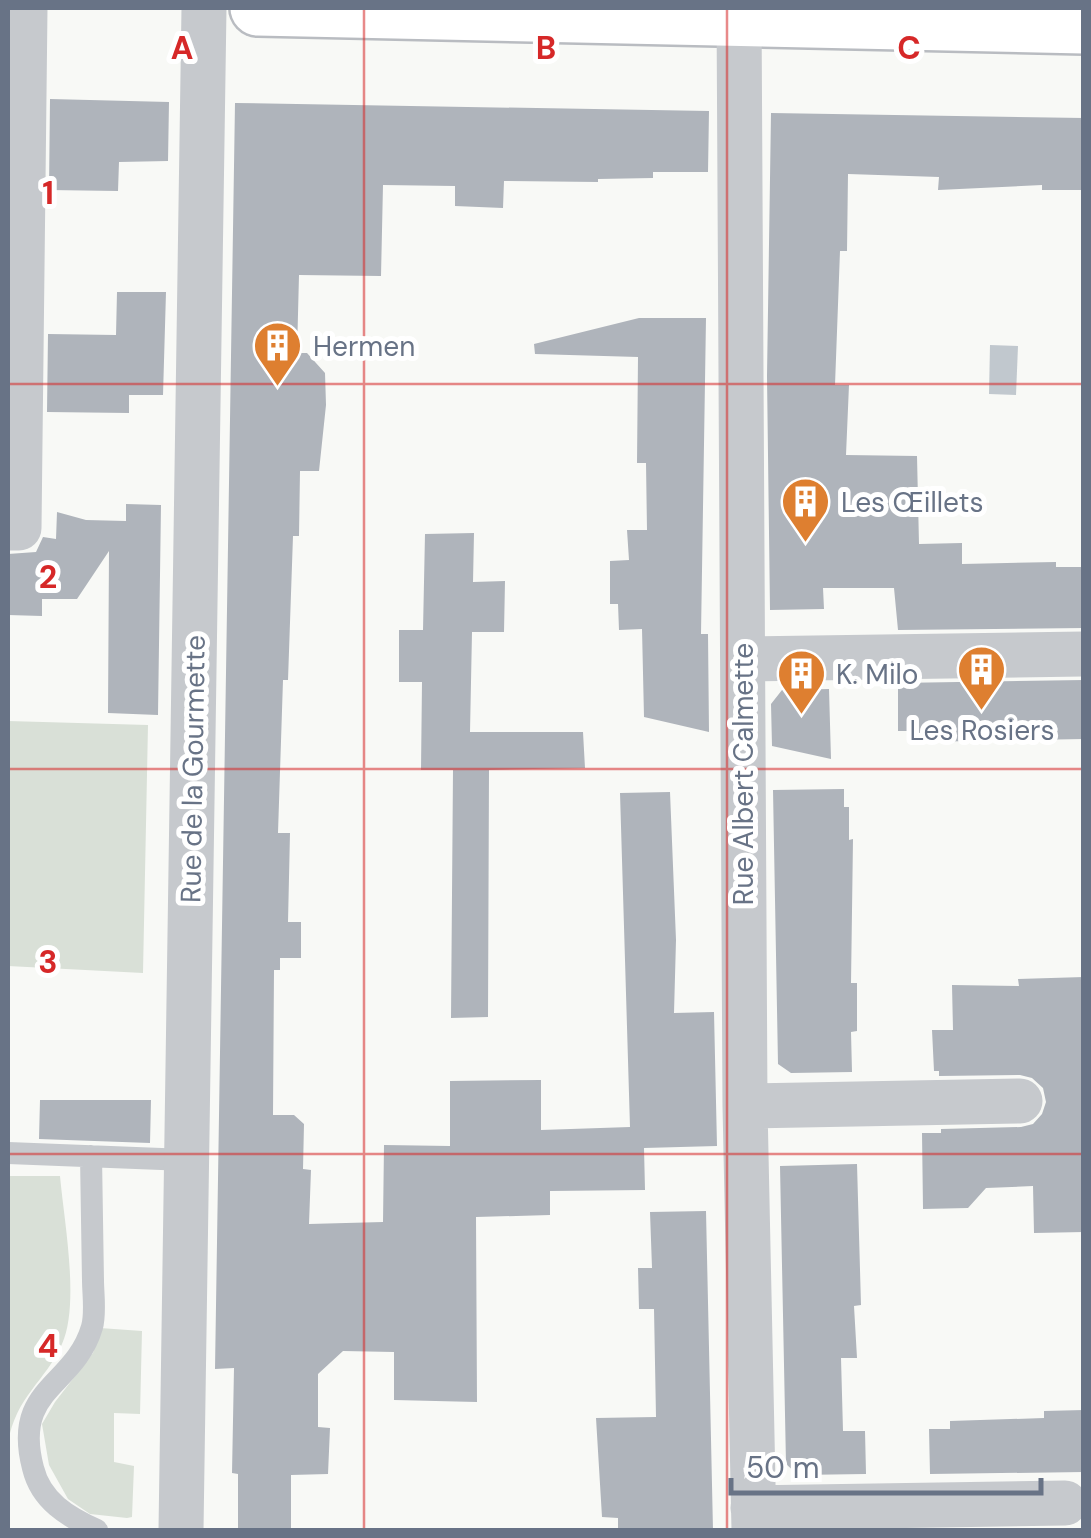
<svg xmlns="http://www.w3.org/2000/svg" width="1091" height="1538" viewBox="0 0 1091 1538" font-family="'DM Sans',sans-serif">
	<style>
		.green { fill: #d9e0d7 }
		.water { fill: #c1c8ce }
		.building { fill: #afb4bb }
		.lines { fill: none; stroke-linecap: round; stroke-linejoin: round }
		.primary-casing { stroke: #b9bcc1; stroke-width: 60 }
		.service { stroke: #c6c9cd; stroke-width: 22 }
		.minor { stroke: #c6c9cd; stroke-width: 45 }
		.primary { stroke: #fff; stroke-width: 55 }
		.grid { fill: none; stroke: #d62828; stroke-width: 2.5; stroke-opacity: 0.55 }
		.labels { text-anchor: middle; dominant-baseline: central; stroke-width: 10; stroke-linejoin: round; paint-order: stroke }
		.poi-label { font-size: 28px; fill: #687386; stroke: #fff; text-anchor: start }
		.street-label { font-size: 28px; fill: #687386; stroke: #fff }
		.grid-label { font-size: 32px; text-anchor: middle; font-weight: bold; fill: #d62828; stroke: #fff; stroke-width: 10; stroke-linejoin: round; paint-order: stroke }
	</style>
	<rect width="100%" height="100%" fill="#f8f9f6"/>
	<path class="green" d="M 8,721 L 148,725 L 143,973 L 8,966 Z
		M 8,1176 L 60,1176 C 64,1221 80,1304 62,1344 C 45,1382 16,1396 8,1443 Z
		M 100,1328 L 142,1331 L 140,1414 L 114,1413 L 114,1462 L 134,1466 L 132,1517 L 127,1518 L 90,1514 L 68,1499 L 49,1465 L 42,1424 L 55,1402 L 93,1353 Z"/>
	<path class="water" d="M 990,345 L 1018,346 L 1016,395 L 989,394 Z"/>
	<path class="building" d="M 50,99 L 169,102 L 168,161 L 119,162 L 118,191 L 49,190 Z
		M 235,103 L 709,111 L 708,172 L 653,172 L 653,178 L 598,179 L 598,182 L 504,181 L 503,208 L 455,206 L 455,186 L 383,185 L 381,276 L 299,275 L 297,353 L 307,353 L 325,373 L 326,405 L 319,471 L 300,471 L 299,536 L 293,536 L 288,680 L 283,680 L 278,833 L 290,833 L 288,922 L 301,922 L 301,958 L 280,958 L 280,970 L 274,970 L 273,1115 L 294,1115 L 304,1124 L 303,1169 L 311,1170 L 309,1224 L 383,1222 L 384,1145 L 450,1146 L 450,1081 L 541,1080 L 541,1130 L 630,1127 L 620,793 L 670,792 L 676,940 L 674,1013 L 714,1012 L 717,1146 L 644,1148 L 645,1190 L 550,1191 L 550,1215 L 476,1217 L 477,1402 L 394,1400 L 394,1352 L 343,1351 L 318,1374 L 318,1427 L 330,1428 L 328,1474 L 291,1475 L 291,1530 L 238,1530 L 238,1474 L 232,1473 L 234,1368 L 215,1369 Z
		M 771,113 L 1084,118 L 1084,190 L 1042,190 L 1042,185 L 938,190 L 939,177 L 848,174 L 847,251 L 840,251 L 835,385 L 849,385 L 846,455 L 917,456 L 919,544 L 962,543 L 962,564 L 1056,562 L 1056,567 L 1084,567 L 1084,628 L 898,630 L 894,588 L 823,588 L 824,609 L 770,610 L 767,376 Z
		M 117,292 L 166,292 L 163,395 L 129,395 L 129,413 L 47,412 L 48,334 L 116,335 Z
		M 639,318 L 706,318 L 701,634 L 708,634 L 709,732 L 644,717 L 642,629 L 619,630 L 618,604 L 610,604 L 610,561 L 629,560 L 627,530 L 647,530 L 646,463 L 637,463 L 638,357 L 535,354 L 534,344 Z
		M 126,504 L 161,505 L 158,715 L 108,713 L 109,551 L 77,599 L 42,599 L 42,616 L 8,615 L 8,554 L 36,552 L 43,537 L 56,539 L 57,512 L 86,520 L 126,521 Z
		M 474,533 L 473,582 L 505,581 L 504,632 L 472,632 L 470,732 L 583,732 L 585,768 L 489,770 L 488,1017 L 451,1018 L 453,770 L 421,770 L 422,682 L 399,682 L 399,630 L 423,630 L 425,534 Z
		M 1084,680 L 1084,739 L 917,742 L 917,731 L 898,731 L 898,683 Z
		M 829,689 L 831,759 L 772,746 L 771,704 L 782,690 Z
		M 844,789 L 844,807 L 849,807 L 849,840 L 853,839 L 851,983 L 857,983 L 857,1031 L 851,1032 L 852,1072 L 791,1073 L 778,1064 L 773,790 Z
		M 1084,977 L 1084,1232 L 1034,1233 L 1033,1186 L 986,1188 L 968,1208 L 923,1209 L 922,1133 L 941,1133 L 941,1129 L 1021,1127 L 1033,1124 L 1042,1114 L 1046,1102 L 1043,1088 L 1032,1078 L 1020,1075 L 939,1076 L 939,1071 L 934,1071 L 932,1030 L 953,1030 L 952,985 L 1019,986 L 1018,979 Z
		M 40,1100 L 151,1100 L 150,1143 L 39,1139 Z
		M 857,1164 L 861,1305 L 854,1306 L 857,1358 L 841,1358 L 843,1431 L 865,1431 L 866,1474 L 798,1475 L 786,1464 L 780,1166 Z
		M 706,1211 L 713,1530 L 618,1530 L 618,1518 L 602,1517 L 596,1418 L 656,1417 L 654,1309 L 639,1309 L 638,1268 L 652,1268 L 650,1212 Z
		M 1084,1410 L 1084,1472 L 930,1474 L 929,1429 L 950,1429 L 950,1421 L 1044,1418 L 1044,1411 Z"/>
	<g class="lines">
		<defs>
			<path id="primary" d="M 258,8 L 1084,26"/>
		</defs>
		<use href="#primary" class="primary-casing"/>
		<path class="service" d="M 8,1153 L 187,1160
			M 91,1156 C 92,1198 92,1239 93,1280 C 93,1294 96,1313 92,1327 C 74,1388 12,1387 33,1468 C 41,1501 68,1517 97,1530"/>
		<path class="minor" d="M 739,8 L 745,1106 L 754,1530
			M 8,528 L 19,528 L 25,8
			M 743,659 L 1083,654
			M 745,1106 L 1020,1101
			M 753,1508 L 1065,1503
			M 181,1530 L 204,8"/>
		<use href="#primary" class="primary"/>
	</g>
	<path class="grid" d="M 364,8 L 364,1530M 727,8 L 727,1530M 8,384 L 1084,384M 8,769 L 1084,769M 8,1154 L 1084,1154"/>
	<defs>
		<symbol id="building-pin" viewBox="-11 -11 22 30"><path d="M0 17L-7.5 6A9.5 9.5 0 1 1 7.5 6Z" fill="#de7f30" stroke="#fff"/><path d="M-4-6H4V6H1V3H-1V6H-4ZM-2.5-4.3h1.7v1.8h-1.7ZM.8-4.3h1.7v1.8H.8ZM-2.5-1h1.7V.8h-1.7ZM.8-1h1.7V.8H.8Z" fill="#fff"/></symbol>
	</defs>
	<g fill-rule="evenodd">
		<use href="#building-pin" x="250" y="318" width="55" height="75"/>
		<use href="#building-pin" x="778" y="474" width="55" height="75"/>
		<use href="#building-pin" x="954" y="642" width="55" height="75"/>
		<use href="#building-pin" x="774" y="646" width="55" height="75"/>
	</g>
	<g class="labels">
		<g class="poi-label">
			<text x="313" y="346">Hermen</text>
			<text x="841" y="502">Les Œillets</text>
			<text x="836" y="674">K. Milo</text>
			<text x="982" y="730" text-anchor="middle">Les Rosiers</text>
		</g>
		<g class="street-label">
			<text transform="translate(193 769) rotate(-89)">Rue de la Gourmette</text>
			<text transform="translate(743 774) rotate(-90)">Rue Albert Calmette</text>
		</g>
	</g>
	<g class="grid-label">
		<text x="182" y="59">A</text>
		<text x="546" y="59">B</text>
		<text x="909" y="59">C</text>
		<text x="48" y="204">1</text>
		<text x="48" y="588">2</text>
		<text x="48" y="973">3</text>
		<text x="48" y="1357">4</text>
	</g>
	<rect width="1091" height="1538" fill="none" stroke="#687386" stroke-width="20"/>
	<path d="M731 1478v15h310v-15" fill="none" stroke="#687386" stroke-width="5"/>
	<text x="746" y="1478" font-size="30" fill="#687386" stroke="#ffffff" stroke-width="8" paint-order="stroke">50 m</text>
</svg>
